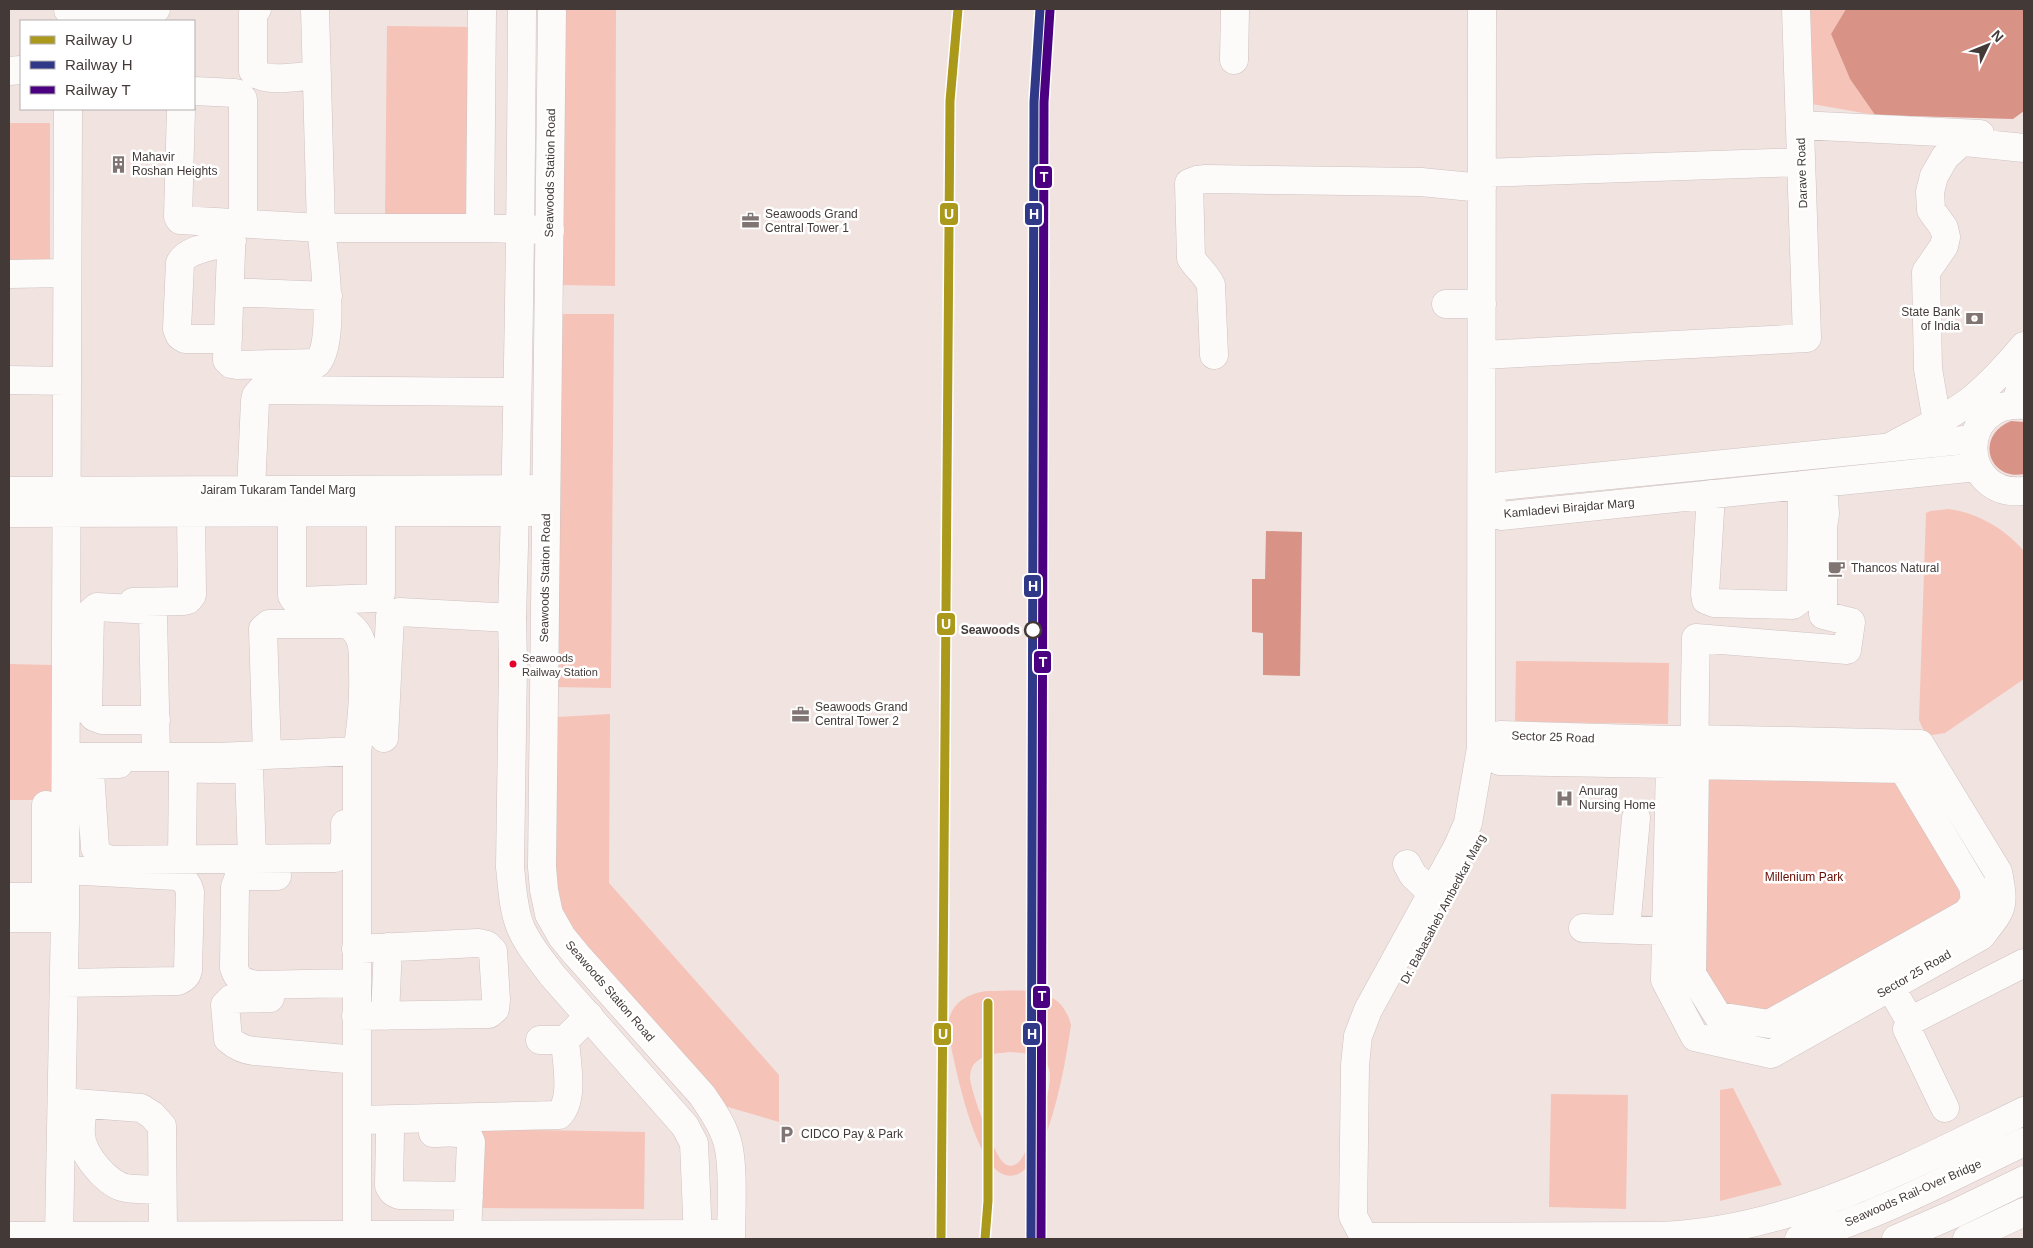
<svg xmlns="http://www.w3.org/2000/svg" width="2033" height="1248" viewBox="0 0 2033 1248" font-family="Helvetica,sans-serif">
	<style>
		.green { fill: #f6c3b8; fill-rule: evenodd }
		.water { fill: #d89286 }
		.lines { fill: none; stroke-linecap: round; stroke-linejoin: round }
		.minor-casing { stroke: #cdc2c0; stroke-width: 29 }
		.major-casing { stroke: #cdc2c0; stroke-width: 29 }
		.minor { stroke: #fdfbfa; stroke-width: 28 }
		.major { stroke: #fdfbfa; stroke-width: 28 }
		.rail-1-casing { stroke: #fff; stroke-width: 12 }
		.rail-2-casing { stroke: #fff; stroke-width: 12 }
		.rail-3-casing { stroke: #fff; stroke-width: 12 }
		.rail-1 { stroke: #ab991b; stroke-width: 9 }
		.rail-2 { stroke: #303888; stroke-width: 9 }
		.rail-3 { stroke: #4b0082; stroke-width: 9 }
		.stop-dot { fill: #fff; stroke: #433a38; stroke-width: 2.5 }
		.bus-dot { fill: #e4002b; stroke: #fff; stroke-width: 2 }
		.labels { text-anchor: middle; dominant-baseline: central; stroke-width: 5; stroke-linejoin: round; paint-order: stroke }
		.bus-label { font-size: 11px; fill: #433a38; stroke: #fff; text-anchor: start }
		.poi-label { font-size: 12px; fill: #433a38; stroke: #fff; text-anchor: start }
		.street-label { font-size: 12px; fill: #433a38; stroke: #fff }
		.stop-label { font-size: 12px; font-weight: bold; fill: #433a38; stroke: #fff; text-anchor: end }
		.park-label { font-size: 12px; fill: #640d02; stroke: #fff }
		.line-badge { stroke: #fff; stroke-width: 2 }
		.badge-label { font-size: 14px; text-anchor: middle; font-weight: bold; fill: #fff }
	</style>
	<rect width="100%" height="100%" fill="#f1e3e0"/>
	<path class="green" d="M 563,9 L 616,9 L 615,286 L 562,285 Z
		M 1796,9 L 1846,9 L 1831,34 L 1850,79 L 1875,115 L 1812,104 Z
		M 387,26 L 474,27 L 473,219 L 385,218 Z
		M 9,123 L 50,123 L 50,261 L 9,261 Z
		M 559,314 L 614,314 L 611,688 L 555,687 Z
		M 1949,509 C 1978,513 2005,529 2024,551 L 2024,679 L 1945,733 L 1926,736 L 1919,720 L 1926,513 L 1930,511 Z
		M 1516,661 L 1669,663 L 1668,724 L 1515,722 Z
		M 9,664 L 53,665 L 53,800 L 9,800 Z
		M 610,714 L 609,883 L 779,1075 L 779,1122 L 721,1105 L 577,940 L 558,910 L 554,888 L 557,717 Z
		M 1704,773 L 1897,777 L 1967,899 L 1767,1015 L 1725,1008 L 1701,969 Z
		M 986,991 C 1019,991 1061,983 1071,1025 C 1067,1052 1048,1187 1005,1175 C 973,1165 953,1056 947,1026 C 952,1003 964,995 986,991 ZM 1010,1052 C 1022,1053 1037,1053 1046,1063 C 1059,1078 1037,1127 1029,1143 C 1025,1152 1022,1164 1011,1166 C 1008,1165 1007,1166 1004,1163 C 994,1155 971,1092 970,1078 C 970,1073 971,1068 974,1064 C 983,1054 998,1053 1010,1052 Z
		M 1733,1088 L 1782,1185 L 1720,1201 L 1720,1090 Z
		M 1551,1094 L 1628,1095 L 1626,1209 L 1549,1207 Z
		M 482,1129 L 645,1132 L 644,1209 L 482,1208 Z"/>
	<path class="water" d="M 1846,9 L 2024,9 L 2024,111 L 2013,119 L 1875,115 L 1850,79 L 1831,34 Z
		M 2011,421 L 2024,422 L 2024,474 C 1989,481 1974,436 2011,421 Z
		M 1266,531 L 1302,532 L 1300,676 L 1263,675 L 1263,633 L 1252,632 L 1252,579 L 1265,579 Z"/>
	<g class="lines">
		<defs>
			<path id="minor" d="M 257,9 L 253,13 L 253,71 C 265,84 299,76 317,75
				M 315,9 L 321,228 L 480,228 L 482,9
				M 68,10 L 141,18 L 149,16 L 156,9
				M 1234,60 L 1235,9
				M 9,71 L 21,70
				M 194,91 L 235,93 L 239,94 L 243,99 L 243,224
				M 181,109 L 178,217 L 180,220 L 321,228 C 324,256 336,343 317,363 L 237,365 L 231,364 L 227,360 L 232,224
				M 1800,125 L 1980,134
				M 1482,173 L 1801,162
				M 480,228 L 550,230
				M 9,274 L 67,273
				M 230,292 L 328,296
				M 1446,304 L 1482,304
				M 228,339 L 185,339 L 180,336 L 177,329 L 180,263 C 186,249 218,245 232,241
				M 1214,355 L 1211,285 C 1206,274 1197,268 1191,258 L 1189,183 L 1197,180 L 1206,179 L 1421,182 L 1482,188
				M 1482,355 L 1807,338 L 1796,9
				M 9,380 L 67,381
				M 1937,421 L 1928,369 L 1926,272 L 1944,246 L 1946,237 L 1944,228 L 1931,210 L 1930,192 L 1934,176 L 1945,157 L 1958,145 L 1965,142 L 2024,148
				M 251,490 L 255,401 L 256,396 L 261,390 L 517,392
				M 9,491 L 546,489
				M 1711,494 L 1705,594 L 1706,600 L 1714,603 L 1793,605 L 1801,599 L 1802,485
				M 1482,503 L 1501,516 L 1977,467
				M 1482,503 L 1501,486 L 1974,439
				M 9,513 L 546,512
				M 292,513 L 292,596 L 295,600 L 300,601 L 376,598 L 381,593 L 381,512
				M 133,602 L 184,601 L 188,600 L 192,595 L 191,513
				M 156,720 L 102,720 L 94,717 L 88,710 L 90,613 L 97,607 L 151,610 L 153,614 L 156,757
				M 384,738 L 390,616 L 399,612 L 512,618
				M 1671,740 L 1670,764 L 1665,980 L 1695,1037 L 1771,1054 L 1981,936 C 2003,908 2005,908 1998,872 L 1920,744 L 1695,739 L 1671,740 L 1500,735 L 1481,748 L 1499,761 L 1670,764 L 1695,765 L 1903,769 L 1973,886 L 1975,901 L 1967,913 L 1769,1024 L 1718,1016 L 1692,974 L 1695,765 C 1694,722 1695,680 1696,638 L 1847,650 L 1851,622 L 1823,615 L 1823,527 L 1825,514 L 1823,483
				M 267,755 L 263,629 L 269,624 L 348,624 C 353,628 358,633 360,639 C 364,648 363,660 363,670 C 364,698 362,723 357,751
				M 66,757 L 218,757 L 357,751 L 357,1235
				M 119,764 L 93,765 L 90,772 L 95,848 L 99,855 L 110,860 L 335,858 C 348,850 345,837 345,824
				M 218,769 L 249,769 L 252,858
				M 182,859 L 183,768 L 211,769
				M 1407,864 L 1413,875 L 1432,893
				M 277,876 L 245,876 L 238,879 L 235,887 L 234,968 C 238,981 244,982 256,985 L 356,983
				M 9,897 L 39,897 L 43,893 L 46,885 L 46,805
				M 9,918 L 65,918
				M 1583,928 L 1666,931
				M 1626,929 L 1636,818
				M 356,949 L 478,943 L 487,945 L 493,951 L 496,1000 L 495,1009 L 489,1014 L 356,1016
				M 64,983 L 178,981 C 184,978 187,976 188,970 L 190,892 C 188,883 184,879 176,876 L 65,870
				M 1891,988 L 1910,1021 L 1907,1029 L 1945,1108
				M 270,998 L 231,999 L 225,1005 L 228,1039 C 236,1046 243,1050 254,1051 L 357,1060
				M 385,1016 L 388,947
				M 1910,1021 L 2024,963
				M 540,1040 L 565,1040
				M 62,1102 L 141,1108 L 152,1115 L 162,1126 L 163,1235
				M 84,1104 C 82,1114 80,1125 81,1135 C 82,1154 107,1185 126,1188 C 137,1190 150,1189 161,1190
				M 357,1120 L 559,1115 C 575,1099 566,1061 565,1040 L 589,1016
				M 390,1132 L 389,1186 L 393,1192 L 399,1195 L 469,1196
				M 433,1133 C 446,1133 467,1129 471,1142 L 467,1235
				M 59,1236 L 65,918 L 68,109
				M 1364,1237 L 1353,1216 L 1355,1065 L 1358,1036 L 1368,1010 L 1458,846 L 1468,823 L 1481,748 L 1482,9"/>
			<path id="major" d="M 522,9 C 521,212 518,415 512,618 L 513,664 L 510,867 C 512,886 513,908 520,926 C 527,944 541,960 552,975 L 685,1126 L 694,1143 L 698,1239
				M 552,9 L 542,867 L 544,890 L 549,914 L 562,937 L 576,954 L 702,1095 C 711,1108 720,1121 725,1135 C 735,1158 731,1213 731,1239
				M 2015,404 L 2024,378
				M 2024,405 C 1955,400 1958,498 2024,491
				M 1890,447 C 1917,432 1946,419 1970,401 C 1990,385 2008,365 2024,346
				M 9,1236 L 717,1234
				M 1364,1237 L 1655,1236 C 1788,1233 1908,1167 2024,1111
				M 1799,1239 C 1877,1217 1951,1177 2024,1142
				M 1896,1239 L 1956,1213 L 2024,1180
				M 1967,1239 L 2024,1212"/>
		</defs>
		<use href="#minor" class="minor-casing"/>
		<use href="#major" class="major-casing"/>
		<use href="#minor" class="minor"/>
		<use href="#major" class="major"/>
		<defs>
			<path id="rail-1" d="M 941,1239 L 950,101 L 958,9
				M 985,1239 L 988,1201 L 988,1003"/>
			<path id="rail-2" d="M 1031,1239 L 1034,102 L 1040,9"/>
			<path id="rail-3" d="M 1041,1239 L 1044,102 L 1050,10"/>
		</defs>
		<use href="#rail-1" class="rail-1-casing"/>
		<use href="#rail-2" class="rail-2-casing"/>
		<use href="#rail-3" class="rail-3-casing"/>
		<use href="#rail-1" class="rail-1"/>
		<use href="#rail-2" class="rail-2"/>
		<use href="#rail-3" class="rail-3"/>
	</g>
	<defs>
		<symbol id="building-bare" viewBox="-9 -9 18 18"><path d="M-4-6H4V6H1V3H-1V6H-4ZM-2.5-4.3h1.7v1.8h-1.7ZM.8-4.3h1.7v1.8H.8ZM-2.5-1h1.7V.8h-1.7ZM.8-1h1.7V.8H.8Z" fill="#807573" stroke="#fff" stroke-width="2.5" paint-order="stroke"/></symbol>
		<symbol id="office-bare" viewBox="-9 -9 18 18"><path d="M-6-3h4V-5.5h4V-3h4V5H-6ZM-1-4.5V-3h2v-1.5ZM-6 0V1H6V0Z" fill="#807573" stroke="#fff" stroke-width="2.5" paint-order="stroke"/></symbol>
		<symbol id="bank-bare" viewBox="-9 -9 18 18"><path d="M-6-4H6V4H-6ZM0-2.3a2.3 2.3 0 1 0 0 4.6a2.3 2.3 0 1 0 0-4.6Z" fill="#807573" stroke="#fff" stroke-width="2.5" paint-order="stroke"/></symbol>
		<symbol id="cafe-bare" viewBox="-9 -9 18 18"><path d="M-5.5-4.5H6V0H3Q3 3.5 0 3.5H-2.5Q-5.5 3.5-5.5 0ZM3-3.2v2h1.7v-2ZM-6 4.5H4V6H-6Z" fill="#807573" stroke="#fff" stroke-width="2.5" paint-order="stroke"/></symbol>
		<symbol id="hospital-bare" viewBox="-9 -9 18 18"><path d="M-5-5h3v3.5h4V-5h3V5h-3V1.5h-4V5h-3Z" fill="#807573" stroke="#fff" stroke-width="2.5" paint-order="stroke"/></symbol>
		<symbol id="parking-bare" viewBox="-9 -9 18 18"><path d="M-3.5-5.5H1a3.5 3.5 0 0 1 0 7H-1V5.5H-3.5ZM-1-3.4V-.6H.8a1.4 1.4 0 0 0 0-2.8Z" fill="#807573" stroke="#fff" stroke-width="2.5" paint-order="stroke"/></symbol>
	</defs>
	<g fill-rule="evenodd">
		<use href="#building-bare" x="106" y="152" width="25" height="25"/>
		<use href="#office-bare" x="738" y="208" width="25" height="25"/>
		<use href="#bank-bare" x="1962" y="306" width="25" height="25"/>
		<use href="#cafe-bare" x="1824" y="556" width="25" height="25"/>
		<use href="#office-bare" x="788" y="702" width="25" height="25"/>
		<use href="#hospital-bare" x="1552" y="786" width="25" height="25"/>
		<use href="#parking-bare" x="774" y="1122" width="25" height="25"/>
	</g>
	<circle class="stop-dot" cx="1033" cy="630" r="8"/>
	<circle class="bus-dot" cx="513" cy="664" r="4.5"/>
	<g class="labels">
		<g class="bus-label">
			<text x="522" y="658">Seawoods<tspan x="522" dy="14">Railway Station</tspan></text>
		</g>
		<g class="poi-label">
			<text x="132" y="157">Mahavir<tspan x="132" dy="14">Roshan Heights</tspan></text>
			<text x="765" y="214">Seawoods Grand<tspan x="765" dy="14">Central Tower 1</tspan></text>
			<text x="1960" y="312" text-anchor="end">State Bank<tspan x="1960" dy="14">of India</tspan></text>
			<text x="1851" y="568">Thancos Natural</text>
			<text x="815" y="707">Seawoods Grand<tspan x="815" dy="14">Central Tower 2</tspan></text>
			<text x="1579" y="791">Anurag<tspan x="1579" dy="14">Nursing Home</tspan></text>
			<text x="801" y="1134">CIDCO Pay &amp; Park</text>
		</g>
		<g class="street-label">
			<text transform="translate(550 173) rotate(-89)">Seawoods Station Road</text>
			<text transform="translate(1802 173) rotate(-92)">Darave Road</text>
			<text x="278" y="490">Jairam Tukaram Tandel Marg</text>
			<text transform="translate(1569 508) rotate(-5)">Kamladevi Birajdar Marg</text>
			<text transform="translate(545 578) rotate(-89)">Seawoods Station Road</text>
			<text transform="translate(1553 737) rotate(2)">Sector 25 Road</text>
			<text transform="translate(1443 909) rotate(-62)">Dr. Babasaheb Ambedkar Marg</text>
			<text transform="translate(1914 974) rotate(-30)">Sector 25 Road</text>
			<text transform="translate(610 991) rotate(49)">Seawoods Station Road</text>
			<text transform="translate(1913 1193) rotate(-24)">Seawoods Rail-Over Bridge</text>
		</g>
		<g class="stop-label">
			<text x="1020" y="630">Seawoods</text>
		</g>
		<g class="park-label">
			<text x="1804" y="877">Millenium Park</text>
		</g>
	</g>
	<g class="line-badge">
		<rect x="1034" y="165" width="19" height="24" rx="5" fill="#4b0082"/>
		<rect x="939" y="202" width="20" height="24" rx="5" fill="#ab991b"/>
		<rect x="1024" y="202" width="19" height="24" rx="5" fill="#303888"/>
		<rect x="1023" y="574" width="19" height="24" rx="5" fill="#303888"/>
		<rect x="936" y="612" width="20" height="24" rx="5" fill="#ab991b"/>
		<rect x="1033" y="650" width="19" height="24" rx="5" fill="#4b0082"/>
		<rect x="1032" y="985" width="19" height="24" rx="5" fill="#4b0082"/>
		<rect x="933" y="1022" width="19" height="24" rx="5" fill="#ab991b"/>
		<rect x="1022" y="1022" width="19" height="24" rx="5" fill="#303888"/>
	</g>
	<g class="badge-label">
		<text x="1044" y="182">T</text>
		<text x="949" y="219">U</text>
		<text x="1034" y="219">H</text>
		<text x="1033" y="591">H</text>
		<text x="946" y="629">U</text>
		<text x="1043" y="667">T</text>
		<text x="1042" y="1001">T</text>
		<text x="943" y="1039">U</text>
		<text x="1032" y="1039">H</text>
	</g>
	<rect width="2033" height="1248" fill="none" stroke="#433a38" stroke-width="20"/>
	<rect x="20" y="20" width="175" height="90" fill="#ffffff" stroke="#b4b0af"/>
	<rect x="30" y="36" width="25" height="8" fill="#ab991b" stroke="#b4b0af"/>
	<text x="65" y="45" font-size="15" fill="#433a38">Railway U</text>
	<rect x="30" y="61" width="25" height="8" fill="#303888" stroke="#b4b0af"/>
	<text x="65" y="70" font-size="15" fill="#433a38">Railway H</text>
	<rect x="30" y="86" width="25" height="8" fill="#4b0082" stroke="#b4b0af"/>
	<text x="65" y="95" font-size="15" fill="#433a38">Railway T</text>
	<g transform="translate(1988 45) rotate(47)" stroke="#ffffff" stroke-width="4" paint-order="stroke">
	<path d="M0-4L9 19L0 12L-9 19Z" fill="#433a38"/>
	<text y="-8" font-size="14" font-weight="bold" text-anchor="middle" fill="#433a38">N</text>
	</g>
</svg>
